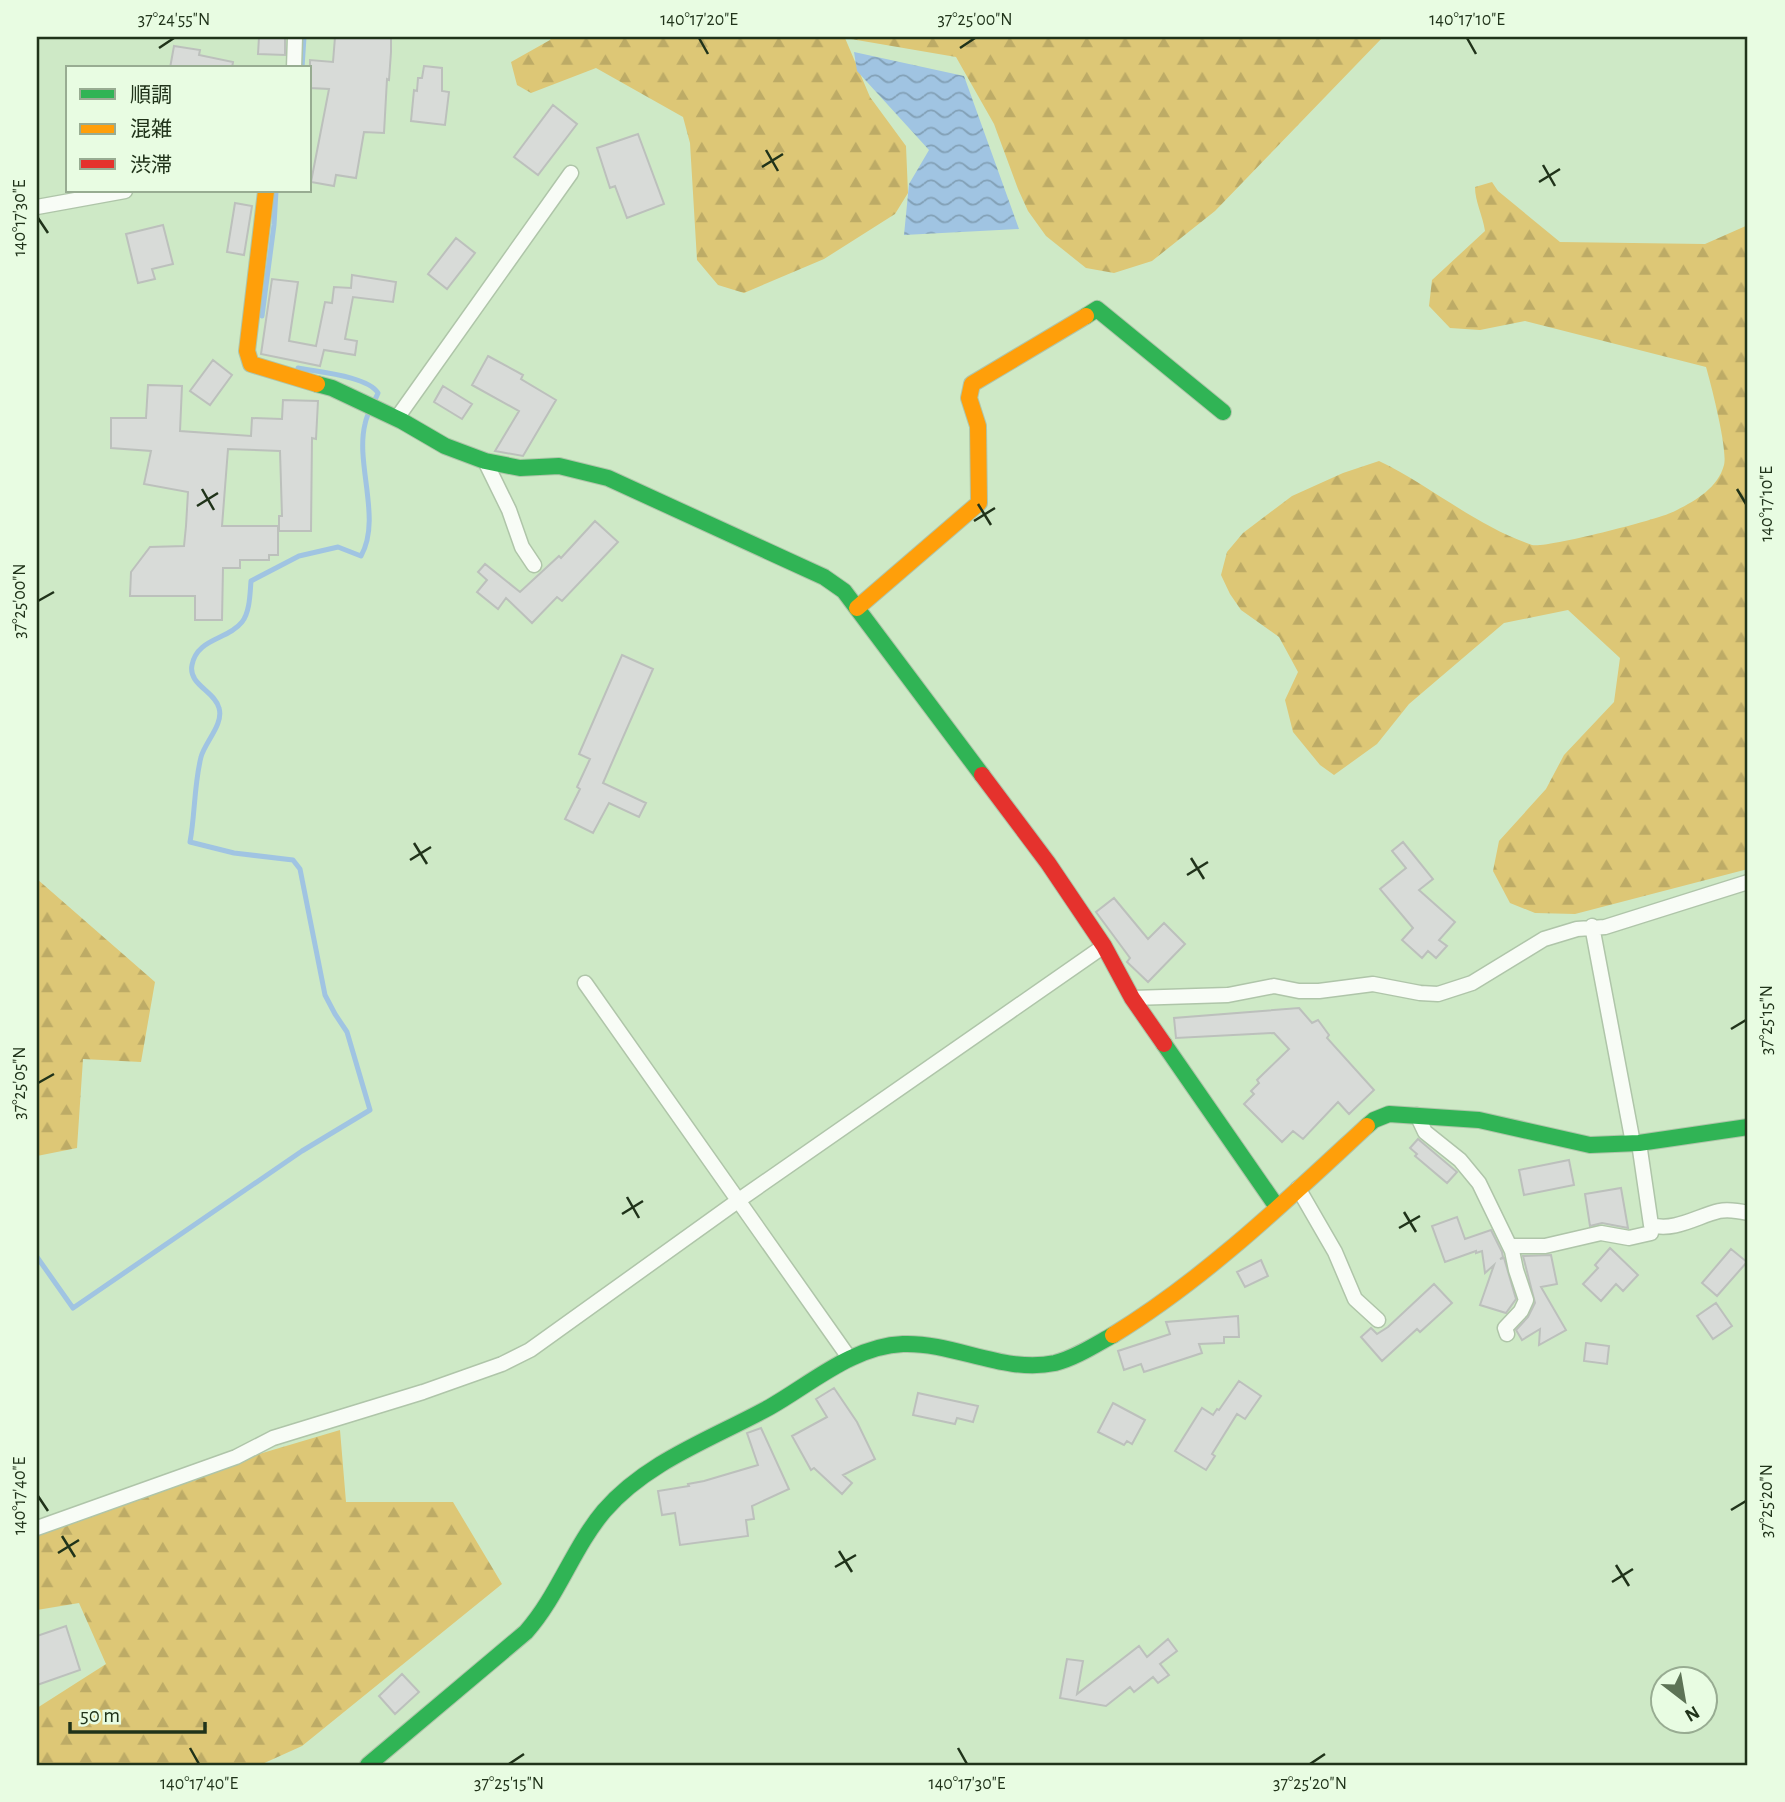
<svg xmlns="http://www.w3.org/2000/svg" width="1785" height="1802" viewBox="0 0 1785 1802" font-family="'Alegreya Sans','Noto Sans JP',sans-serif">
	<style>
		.forest { fill: url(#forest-firs) }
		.water { fill: url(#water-waves) }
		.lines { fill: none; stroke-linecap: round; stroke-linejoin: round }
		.stream { stroke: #a0c4e2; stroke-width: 5 }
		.building { fill: #d8dbd8; stroke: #bcc0bc; stroke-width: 2 }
		.street-casing { stroke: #afc5a9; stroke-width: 17 }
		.fast-casing { stroke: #afc5a9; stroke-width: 18 }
		.slow-casing { stroke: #afc5a9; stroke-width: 18 }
		.jam-casing { stroke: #afc5a9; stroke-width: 18 }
		.street { stroke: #f8fcf6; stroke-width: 14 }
		.fast { stroke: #30b455; stroke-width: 16 }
		.slow { stroke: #ff9f0a; stroke-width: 16 }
		.jam { stroke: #e5322d; stroke-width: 16 }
		.ticks { fill: none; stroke: #20331a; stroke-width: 2.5 }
		.neatline { fill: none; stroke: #20331a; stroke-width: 2.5 }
		.ticks-label { font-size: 18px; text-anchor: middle; fill: #20331a }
	</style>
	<defs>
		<pattern id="forest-firs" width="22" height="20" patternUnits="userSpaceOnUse" patternTransform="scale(1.75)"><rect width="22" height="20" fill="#ddc776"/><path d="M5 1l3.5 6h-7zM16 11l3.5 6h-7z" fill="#bdab66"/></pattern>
		<pattern id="water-waves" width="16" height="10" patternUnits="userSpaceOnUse" patternTransform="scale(1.75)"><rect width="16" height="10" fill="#a0c4e2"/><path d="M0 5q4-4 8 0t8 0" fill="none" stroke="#82a0b6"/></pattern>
	</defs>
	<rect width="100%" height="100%" fill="#cee9c6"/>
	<path class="forest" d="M 552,37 L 1383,37 L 1215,211 L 1152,261 L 1114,273 L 1086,268 L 1046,236 L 1028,211 L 1018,189 L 994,124 L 956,57 L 845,38 L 870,97 L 906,146 L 908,193 L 895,214 L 824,259 L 744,293 L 718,285 L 697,260 L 690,143 L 683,117 L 596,68 L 531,93 L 517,85 L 511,62 L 550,40 Z
		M 1492,182 L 1498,191 L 1560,242 L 1705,244 L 1748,225 L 1748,869 L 1575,914 L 1535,913 L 1510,903 L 1493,871 L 1499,841 L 1546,789 L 1564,755 L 1614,702 L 1620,658 L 1568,610 L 1504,623 L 1409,704 L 1377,744 L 1334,775 L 1320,765 L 1293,732 L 1285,700 L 1298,672 L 1279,637 L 1241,610 L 1230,594 L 1221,575 L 1227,552 L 1243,533 L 1292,496 L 1343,473 L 1379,461 C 1431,486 1476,526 1532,545 C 1543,549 1661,519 1675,511 C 1695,501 1718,488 1724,465 C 1728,450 1711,384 1706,367 L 1525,321 L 1480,330 L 1450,328 L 1429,306 L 1432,280 L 1485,231 C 1483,216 1475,202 1475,187 Z
		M 37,879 L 155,982 L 141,1062 L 83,1059 L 77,1148 L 37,1156 Z
		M 340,1430 L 346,1502 L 453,1502 L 502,1584 L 302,1746 L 260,1765 L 37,1765 L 37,1708 L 106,1664 L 79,1603 L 37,1610 L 37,1520 Z"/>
	<path class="water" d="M 854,52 L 964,76 L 1019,229 L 904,235 L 909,184 L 929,150 L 857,71 Z"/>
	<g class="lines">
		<path class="stream" d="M 302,68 L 304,37
			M 262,316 L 274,225 L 276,191
			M 37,1257 L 73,1308 L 302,1151 L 370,1110 L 347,1032 L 335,1014 L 325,995 L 300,869 L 293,860 L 234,853 L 190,842 C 195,815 194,785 201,757 C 205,742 224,724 219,708 C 215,691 188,685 192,665 C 197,638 228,640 242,622 C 250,612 250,593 251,581 L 299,556 L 338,547 L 361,556 C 382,519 355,464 365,424 C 367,413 374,403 378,393 C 368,376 317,372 298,368"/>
	</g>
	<path class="building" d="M 259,37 L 285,37 L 285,55 L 258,54 Z
		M 335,37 L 391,37 L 391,52 L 389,80 L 387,79 L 384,133 L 364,132 L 356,178 L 336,175 L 334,186 L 311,182 L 329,89 L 310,88 L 310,60 L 333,62 Z
		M 174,46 L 200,50 L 199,55 L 233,62 L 232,68 L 170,68 Z
		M 424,66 L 442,68 L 442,91 L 449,92 L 445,125 L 411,121 L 414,90 L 417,91 L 418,78 L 422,78 Z
		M 553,105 L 577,124 L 538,175 L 514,157 Z
		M 638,134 L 664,204 L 627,218 L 615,186 L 610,188 L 597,148 Z
		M 235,203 L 252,206 L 244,255 L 227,252 Z
		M 163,225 L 173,264 L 152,269 L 155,279 L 138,283 L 126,234 Z
		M 456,238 L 475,253 L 447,289 L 428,274 Z
		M 352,275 L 396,282 L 393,302 L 353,297 L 345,339 L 357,341 L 355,355 L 324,350 L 320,366 L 261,354 L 272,279 L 298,282 L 289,341 L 316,346 L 325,302 L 332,303 L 334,287 L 351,288 Z
		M 488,356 L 523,375 L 521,379 L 556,400 L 523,456 L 495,451 L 519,411 L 472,385 Z
		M 213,360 L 232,375 L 210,405 L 190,391 Z
		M 148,385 L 182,386 L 180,431 L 251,436 L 252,418 L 282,419 L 283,400 L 318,401 L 316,439 L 312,438 L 311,531 L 279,531 L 279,516 L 282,516 L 280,451 L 228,449 L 222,526 L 278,526 L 278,555 L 269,555 L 269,560 L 240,560 L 240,568 L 223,568 L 222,620 L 195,620 L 195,596 L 130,596 L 131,572 L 150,547 L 184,546 L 186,526 L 188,492 L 144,484 L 151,451 L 111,448 L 111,418 L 146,418 Z
		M 443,386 L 472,404 L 462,419 L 434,402 Z
		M 595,521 L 618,542 L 562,601 L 557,597 L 532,623 L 506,598 L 498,609 L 477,592 L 487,580 L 478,572 L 485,564 L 520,592 L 559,556 L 561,558 Z
		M 622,655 L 653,669 L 603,783 L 646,803 L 639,817 L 609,803 L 593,833 L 565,819 L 580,789 L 577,787 L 590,759 L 579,754 Z
		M 1403,842 L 1433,879 L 1419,890 L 1455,922 L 1439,940 L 1447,946 L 1436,958 L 1428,951 L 1422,958 L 1402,940 L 1413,928 L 1380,889 L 1406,868 L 1392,851 Z
		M 1114,898 L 1148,939 L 1164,923 L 1185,944 L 1148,982 L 1127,962 L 1130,958 L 1096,912 Z
		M 1299,1008 L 1312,1023 L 1318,1020 L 1329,1035 L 1327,1038 L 1374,1090 L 1349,1114 L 1338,1102 L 1303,1139 L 1293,1131 L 1282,1142 L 1244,1104 L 1254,1094 L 1251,1091 L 1259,1083 L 1257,1080 L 1289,1049 L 1274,1033 L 1176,1038 L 1174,1018 Z
		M 1418,1139 L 1457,1172 L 1447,1183 L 1415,1156 L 1417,1154 L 1410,1148 Z
		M 1569,1160 L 1574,1185 L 1524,1195 L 1519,1170 Z
		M 1621,1188 L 1628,1228 L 1602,1223 L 1590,1226 L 1585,1194 Z
		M 1457,1217 L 1465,1239 L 1491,1230 L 1502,1252 L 1503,1257 L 1500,1259 L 1504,1258 L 1516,1299 L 1506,1313 L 1480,1305 L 1494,1265 L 1485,1273 L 1482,1251 L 1476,1253 L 1476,1251 L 1445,1262 L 1432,1226 Z
		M 1610,1248 L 1638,1275 L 1623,1291 L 1616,1284 L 1601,1301 L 1583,1284 L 1598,1268 L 1595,1265 Z
		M 1731,1249 L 1747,1262 L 1717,1296 L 1702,1283 Z
		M 1551,1255 L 1557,1284 L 1541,1287 L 1566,1330 L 1539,1345 L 1540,1329 L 1522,1340 L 1516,1330 L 1528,1317 L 1535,1303 L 1523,1256 Z
		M 1261,1260 L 1268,1276 L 1245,1287 L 1237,1272 Z
		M 1434,1284 L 1452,1303 L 1420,1332 L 1417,1329 L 1382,1361 L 1361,1337 L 1371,1328 L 1377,1334 L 1388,1327 Z
		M 1716,1303 L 1732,1326 L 1713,1339 L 1697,1316 Z
		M 1238,1316 L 1239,1337 L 1224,1337 L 1224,1343 L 1199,1344 L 1202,1353 L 1144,1372 L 1141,1364 L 1124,1370 L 1118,1351 L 1170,1334 L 1166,1322 Z
		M 1586,1343 L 1609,1346 L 1607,1364 L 1584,1361 Z
		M 1239,1381 L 1261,1396 L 1245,1419 L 1237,1414 L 1212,1454 L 1215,1456 L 1206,1470 L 1175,1451 L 1202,1408 L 1213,1415 L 1217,1409 L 1219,1410 Z
		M 834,1388 L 857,1422 L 875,1459 L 843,1475 L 852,1483 L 842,1494 L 814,1468 L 811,1470 L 792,1436 L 827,1417 L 816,1399 Z
		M 918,1393 L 978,1406 L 973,1422 L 957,1418 L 955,1424 L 913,1415 Z
		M 1113,1403 L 1145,1420 L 1132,1444 L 1127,1441 L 1124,1445 L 1098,1432 Z
		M 761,1428 L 789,1489 L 752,1506 L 754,1519 L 746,1520 L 748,1536 L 680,1545 L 675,1513 L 662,1515 L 658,1491 L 689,1486 L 688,1484 L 704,1481 L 758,1465 L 747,1433 Z
		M 66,1626 L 80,1670 L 37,1685 L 37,1636 Z
		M 1168,1639 L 1177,1651 L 1160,1664 L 1169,1675 L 1158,1683 L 1153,1677 L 1134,1692 L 1130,1687 L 1106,1706 L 1060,1698 L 1067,1659 L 1083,1661 L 1077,1694 L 1139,1646 L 1147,1657 Z
		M 402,1674 L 419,1692 L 395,1714 L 379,1696 Z"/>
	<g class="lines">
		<defs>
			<path id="street" d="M 294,68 L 295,37
				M 37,207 L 125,191
				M 397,418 L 571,173
				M 485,461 L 509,510 L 522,547 L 534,565
				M 1592,926 L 1633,1143
				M 585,983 L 850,1359
				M 1132,998 L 1228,995 L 1274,986 L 1299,991 L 1319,991 L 1373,984 L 1420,993 L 1438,994 L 1472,983 L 1544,939 L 1577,929 L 1605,927 L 1748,882
				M 1417,1115 L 1425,1132 L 1460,1160 L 1479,1183 L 1512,1251 L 1516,1270 L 1526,1300 L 1521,1311 L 1505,1328 L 1507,1334
				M 1639,1143 L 1651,1225 C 1674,1232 1698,1216 1719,1211 C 1729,1209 1739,1211 1748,1213
				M 1298,1188 L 1335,1252 L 1355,1299 L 1378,1320
				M 1510,1246 L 1545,1246 L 1601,1233 L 1629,1238 L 1651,1233
				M 37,1528 L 236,1457 L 273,1438 L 423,1392 L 502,1364 L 530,1350 L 739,1200 L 1104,946"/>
			<path id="fast" d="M 1086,316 L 1097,309 L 1223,412
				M 317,384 L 332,388 L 402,421 L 445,446 L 485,461 L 520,468 L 559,466 L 608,478 L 824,577 L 844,591 L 982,775
				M 1164,1044 L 1277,1207
				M 1367,1126 L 1374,1120 L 1389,1114 L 1479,1120 L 1590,1145 L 1639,1143 L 1748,1127
				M 368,1765 L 526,1632 C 558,1596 573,1548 604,1511 C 647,1461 714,1438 770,1407 C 812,1383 853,1346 903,1344 C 954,1342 1004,1374 1055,1363 C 1075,1358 1095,1345 1113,1335"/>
			<path id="slow" d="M 266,191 L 247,351 L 251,364 L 317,384
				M 857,608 L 979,503 L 978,426 L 969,398 L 972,384 L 1086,316
				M 1113,1335 C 1206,1278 1287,1200 1367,1126"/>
			<path id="jam" d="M 982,775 L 1048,863 L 1104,946 L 1132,998 L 1164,1044"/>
		</defs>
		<use href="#street" class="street-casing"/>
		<use href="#fast" class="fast-casing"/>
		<use href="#slow" class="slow-casing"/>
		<use href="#jam" class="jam-casing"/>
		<use href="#street" class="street"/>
		<use href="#fast" class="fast"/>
		<use href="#slow" class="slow"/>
		<use href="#jam" class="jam"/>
	</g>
	<path class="ticks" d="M 699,38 L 708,54M 1467,38 L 1476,54M 159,48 L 174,38M 960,48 L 975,38M 766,150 L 778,171M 1543,165 L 1555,186M 762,167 L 783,154M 1539,182 L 1560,169M 38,218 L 48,233M 202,489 L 214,510M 1737,489 L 1746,504M 978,504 L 991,525M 197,506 L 218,493M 974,521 L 995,508M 38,601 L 54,592M 414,843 L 427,864M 1191,858 L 1204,879M 410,860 L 431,847M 1187,875 L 1208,862M 1731,1029 L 1746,1020M 38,1083 L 54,1074M 627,1197 L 639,1218M 1404,1212 L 1416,1232M 622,1214 L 643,1201M 1399,1228 L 1420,1216M 38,1496 L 48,1511M 1731,1510 L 1746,1501M 62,1536 L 75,1557M 839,1551 L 852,1572M 58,1553 L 79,1540M 1616,1565 L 1629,1586M 835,1567 L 856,1555M 1612,1582 L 1633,1569M 190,1748 L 199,1764M 958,1748 L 967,1764M 509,1764 L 524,1754M 1310,1764 L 1325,1754"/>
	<rect width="1785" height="1802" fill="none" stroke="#e8fce2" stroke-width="77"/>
	<rect x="66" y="66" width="245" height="126" fill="#e8fce2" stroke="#98ac92" stroke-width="2"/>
	<rect x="80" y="89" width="35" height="10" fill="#30b455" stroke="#98ac92" stroke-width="2"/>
	<text x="130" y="102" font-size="21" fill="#20331a">順調</text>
	<rect x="80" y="124" width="35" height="10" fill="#ff9f0a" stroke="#98ac92" stroke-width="2"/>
	<text x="130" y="136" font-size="21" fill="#20331a">混雑</text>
	<rect x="80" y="159" width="35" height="10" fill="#e5322d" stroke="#98ac92" stroke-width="2"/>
	<text x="130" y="172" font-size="21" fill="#20331a">渋滞</text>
	<g transform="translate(1684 1700) rotate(149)"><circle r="33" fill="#e8fce2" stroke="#98ac92" stroke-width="2"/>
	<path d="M0-5L12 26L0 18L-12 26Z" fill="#5d7356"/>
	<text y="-10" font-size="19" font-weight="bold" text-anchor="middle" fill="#20331a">N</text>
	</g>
	<path d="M70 1722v10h135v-10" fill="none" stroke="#20331a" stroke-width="3.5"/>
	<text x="80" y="1722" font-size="21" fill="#20331a" stroke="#e8fce2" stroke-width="5" paint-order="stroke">50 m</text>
	<rect x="38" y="38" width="1708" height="1726" class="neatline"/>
	<g class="ticks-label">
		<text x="174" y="25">37°24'55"N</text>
		<text x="699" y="25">140°17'20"E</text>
		<text x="975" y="25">37°25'00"N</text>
		<text x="1467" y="25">140°17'10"E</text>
		<text transform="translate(19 218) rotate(-90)" y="6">140°17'30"E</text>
		<text transform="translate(1766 504) rotate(-90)" y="6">140°17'10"E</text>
		<text transform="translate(19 601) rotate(-90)" y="6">37°25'00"N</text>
		<text transform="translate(1766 1020) rotate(-90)" y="6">37°25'15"N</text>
		<text transform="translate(19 1083) rotate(-90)" y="6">37°25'05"N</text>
		<text transform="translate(19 1496) rotate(-90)" y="6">140°17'40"E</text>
		<text transform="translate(1766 1501) rotate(-90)" y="6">37°25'20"N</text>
		<text x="199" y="1789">140°17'40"E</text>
		<text x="509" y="1789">37°25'15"N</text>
		<text x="967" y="1789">140°17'30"E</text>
		<text x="1310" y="1789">37°25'20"N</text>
	</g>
</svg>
